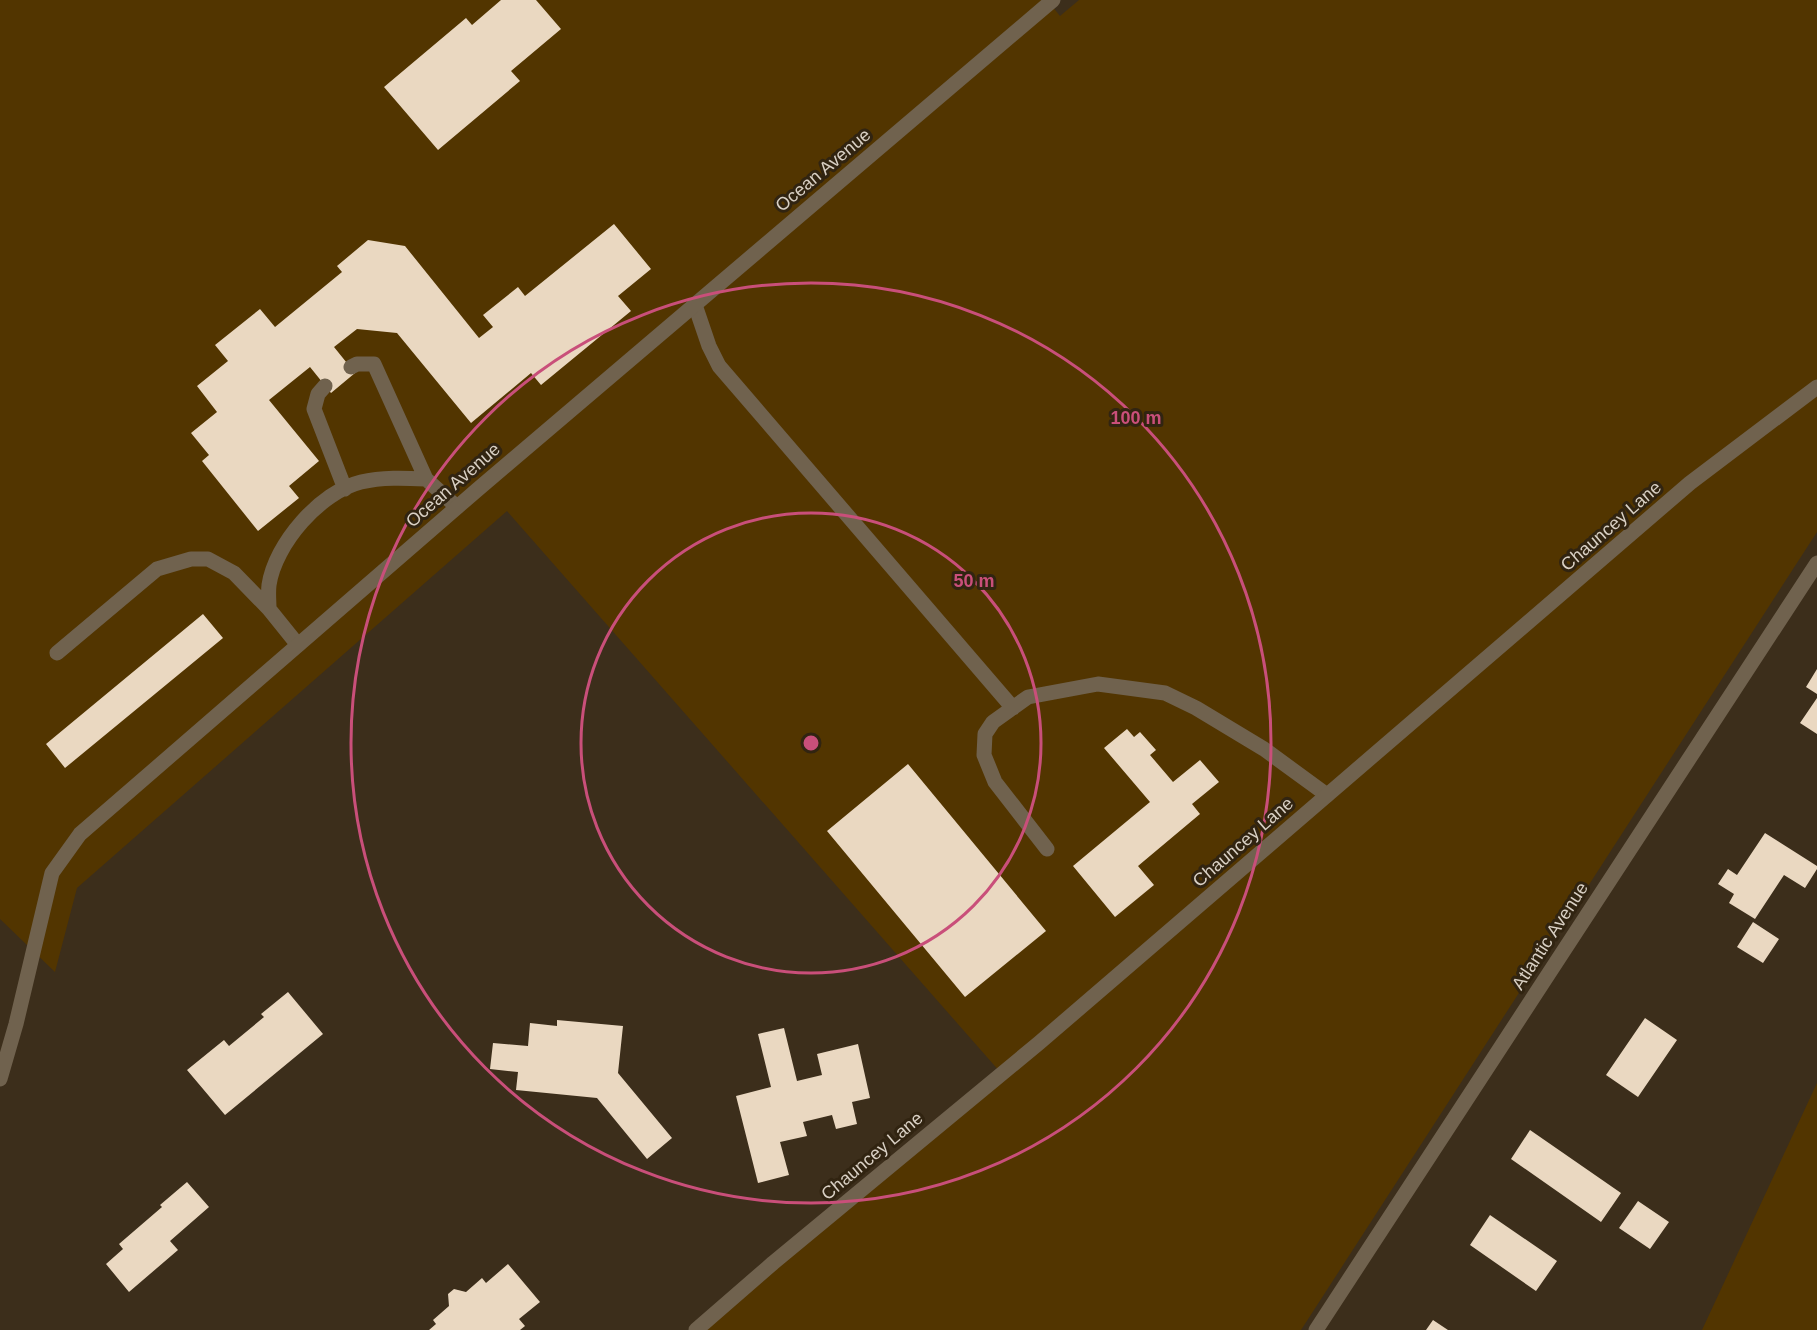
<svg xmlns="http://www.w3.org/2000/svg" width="1817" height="1330" viewBox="0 0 1817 1330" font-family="Arial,sans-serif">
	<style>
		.green { fill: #523500 }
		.building { fill: #ead8c1 }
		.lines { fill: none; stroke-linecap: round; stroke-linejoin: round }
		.lane { stroke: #70624e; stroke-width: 15 }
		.street { stroke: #70624e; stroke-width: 15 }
		.ring { fill: none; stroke: #c94f7a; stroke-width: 3 }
		.labels { text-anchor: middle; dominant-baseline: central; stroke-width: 6; stroke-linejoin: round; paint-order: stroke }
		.street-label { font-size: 18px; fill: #d9d0c4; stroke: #312411 }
		.centre { fill: #c94f7a; stroke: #312411; stroke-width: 3 }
		.ring-label { font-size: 18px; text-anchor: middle; font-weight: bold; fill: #c94f7a; stroke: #312411; stroke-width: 6; stroke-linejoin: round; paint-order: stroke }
	</style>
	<rect width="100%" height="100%" fill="#3c2e1b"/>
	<path class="green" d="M 0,0 L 1047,0 L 1060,16 L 1079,0 L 1817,0 L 1817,532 L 1301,1330 L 706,1330 L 1001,1073 L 507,511 L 77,888 L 55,972 L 0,919 Z
		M 1817,1083 L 1817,1330 L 1702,1330 Z"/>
	<path class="building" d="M 501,0 L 536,0 L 561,29 L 511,71 L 520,81 L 438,150 L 384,87 L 466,18 L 472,25 Z
		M 614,224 L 651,269 L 618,296 L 631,311 L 541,385 L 531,373 L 471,423 L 397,333 L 357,329 L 334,347 L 355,373 L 331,393 L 310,367 L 269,400 L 319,461 L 289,486 L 299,498 L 258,531 L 202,461 L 209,455 L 191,433 L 217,412 L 197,386 L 228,361 L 215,345 L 260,309 L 275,327 L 342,272 L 337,266 L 368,240 L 405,246 L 479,338 L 493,327 L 483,315 L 518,287 L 525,296 Z
		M 203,614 L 223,638 L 65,768 L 46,744 Z
		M 1817,669 L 1817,694 L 1806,687 Z
		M 1817,698 L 1817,734 L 1800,723 Z
		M 1127,729 L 1134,737 L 1140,732 L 1156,750 L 1150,755 L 1173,782 L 1200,760 L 1219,782 L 1192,804 L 1200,814 L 1138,866 L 1154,885 L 1115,917 L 1073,866 L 1150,802 L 1104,748 Z
		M 908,764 L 1046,931 L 965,997 L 827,831 Z
		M 1765,833 L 1817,866 L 1817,869 L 1805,888 L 1784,875 L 1755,919 L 1729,903 L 1734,894 L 1718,884 L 1728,869 L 1737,875 Z
		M 1753,922 L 1779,939 L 1763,963 L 1737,947 Z
		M 288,992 L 323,1034 L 225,1115 L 187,1070 L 224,1040 L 229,1046 L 264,1017 L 261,1014 Z
		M 1645,1018 L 1677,1040 L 1638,1097 L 1606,1075 Z
		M 557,1020 L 623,1026 L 618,1073 L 672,1138 L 647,1159 L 597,1098 L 516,1090 L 518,1072 L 490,1069 L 493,1043 L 528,1046 L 530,1023 L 557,1026 Z
		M 784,1028 L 797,1081 L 822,1075 L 817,1054 L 858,1044 L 870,1098 L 852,1102 L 857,1124 L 836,1129 L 832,1115 L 803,1122 L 807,1136 L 780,1142 L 789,1175 L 758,1183 L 736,1096 L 771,1087 L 758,1034 Z
		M 1530,1130 L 1621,1193 L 1601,1222 L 1511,1159 Z
		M 187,1182 L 209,1207 L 170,1241 L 178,1250 L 129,1292 L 106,1264 L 123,1249 L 119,1244 L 162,1207 L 160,1205 Z
		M 1638,1201 L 1669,1222 L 1650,1249 L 1619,1228 Z
		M 1490,1215 L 1557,1261 L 1536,1291 L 1470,1245 Z
		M 508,1264 L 540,1302 L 519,1319 L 525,1326 L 520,1330 L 429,1330 L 436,1324 L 433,1320 L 449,1306 L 448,1294 L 454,1289 L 466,1292 L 482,1278 L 486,1283 Z
		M 1433,1320 L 1448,1330 L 1426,1330 Z"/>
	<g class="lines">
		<path class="lane" d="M 695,305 L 709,346 L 719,366 L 1013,708
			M 351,367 L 357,364 L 374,364 L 426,479 L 457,507
			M 325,386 L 318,394 L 314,409 L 345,489
			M 269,609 C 269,601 268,593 269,585 C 275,544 320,492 361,482 C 382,477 405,478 426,479
			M 57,653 L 157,569 L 191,559 L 208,559 L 234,573 L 269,609 L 298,645
			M 1047,849 L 995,782 L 984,755 L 985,734 L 993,722 L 1028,697 L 1098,684 L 1165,693 L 1196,708 L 1264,749 L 1327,795"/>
		<path class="street" d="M 0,1079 L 16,1024 L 52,873 L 80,834 L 477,490 L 1053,0
			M 696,1330 L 773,1263 L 1039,1043 L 1690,483 L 1817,387
			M 1316,1330 L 1817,563"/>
	</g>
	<g class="ring">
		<circle cx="811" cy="743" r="230"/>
		<circle cx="811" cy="743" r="460"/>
	</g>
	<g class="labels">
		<g class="street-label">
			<text transform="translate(823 170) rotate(-40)">Ocean Avenue</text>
			<text transform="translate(453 485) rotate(-41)">Ocean Avenue</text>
			<text transform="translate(1611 526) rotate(-41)">Chauncey Lane</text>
			<text transform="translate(1243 842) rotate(-41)">Chauncey Lane</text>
			<text transform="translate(1550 936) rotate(-57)">Atlantic Avenue</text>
			<text transform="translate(872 1156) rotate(-40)">Chauncey Lane</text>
		</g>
	</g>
	<circle cx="811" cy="743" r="9" class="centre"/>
	<g class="ring-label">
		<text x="1136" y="424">100 m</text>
		<text x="974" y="587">50 m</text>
	</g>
</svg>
